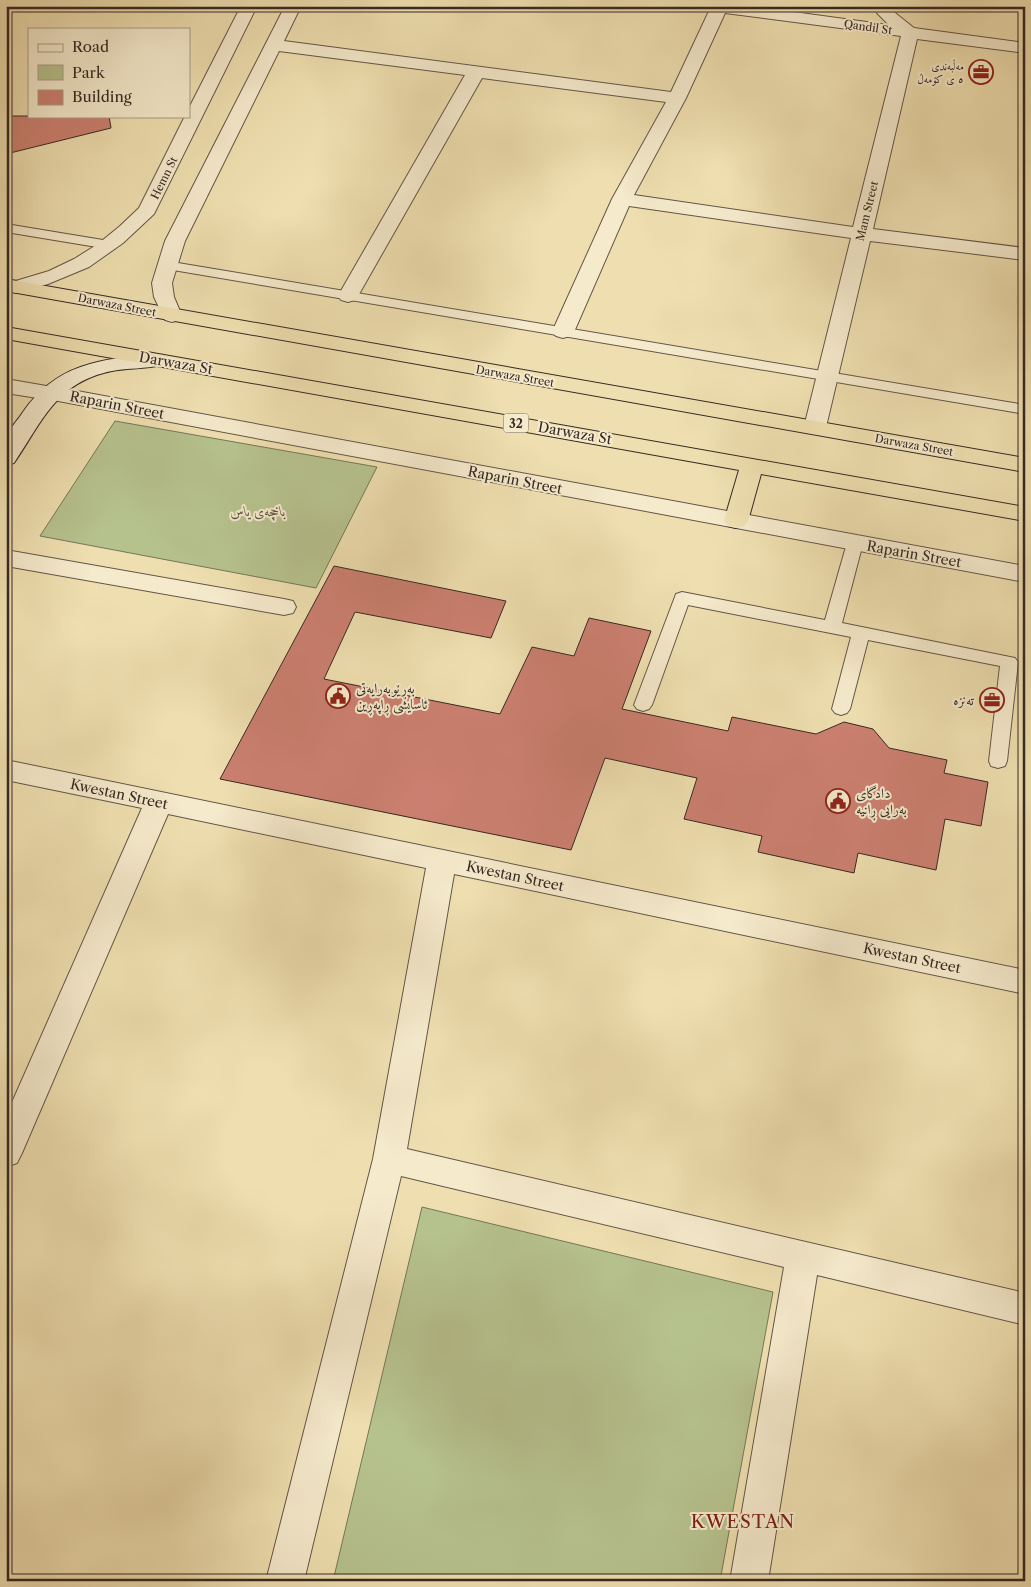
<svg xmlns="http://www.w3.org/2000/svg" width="1031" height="1587" viewBox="0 0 1031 1587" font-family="'Libre Caslon Text',Amiri,serif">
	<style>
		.green { fill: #b6c28e; stroke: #767659 }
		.building { fill: #cc8071; stroke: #362924 }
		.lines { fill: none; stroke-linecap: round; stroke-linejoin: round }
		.service-casing { stroke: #645647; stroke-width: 2 }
		.minor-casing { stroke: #645647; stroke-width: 2 }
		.tertiary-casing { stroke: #645647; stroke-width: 2 }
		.secondary-casing { stroke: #362924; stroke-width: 2 }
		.trunk-casing { stroke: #362924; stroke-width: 2 }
		.service { fill: #f5eacc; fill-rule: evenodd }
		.minor { fill: #f5eacc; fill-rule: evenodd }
		.tertiary { fill: #f5eacc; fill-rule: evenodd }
		.secondary { fill: #f5eacc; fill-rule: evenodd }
		.trunk { fill: #efdfb0; fill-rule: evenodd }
		.labels { text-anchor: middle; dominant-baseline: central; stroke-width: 4; stroke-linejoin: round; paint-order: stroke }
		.far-street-label { font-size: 11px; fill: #362924; stroke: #f5eacc }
		.far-poi-label { font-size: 11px; fill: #362924; stroke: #f5eacc; text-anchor: end }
		.shield { fill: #f5eacc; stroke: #6f6356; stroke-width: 1 }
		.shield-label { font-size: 12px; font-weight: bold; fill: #362924 }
		.street-label { font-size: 14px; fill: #362924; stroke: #f5eacc }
		.park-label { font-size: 14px; font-style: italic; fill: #564f3e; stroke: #f5eacc }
		.poi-label { font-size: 14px; fill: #362924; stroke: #f5eacc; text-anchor: start }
		.near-neighbourhood-label { font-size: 18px; letter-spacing: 1px; fill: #7a1f14; stroke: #f5eacc }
	</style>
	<rect width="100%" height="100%" fill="#efdfb0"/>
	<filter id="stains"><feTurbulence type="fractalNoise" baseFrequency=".004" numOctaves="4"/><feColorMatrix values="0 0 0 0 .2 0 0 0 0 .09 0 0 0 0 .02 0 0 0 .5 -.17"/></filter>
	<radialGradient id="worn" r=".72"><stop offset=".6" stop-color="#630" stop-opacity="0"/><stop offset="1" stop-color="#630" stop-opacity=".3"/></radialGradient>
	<path class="green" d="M 115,421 L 377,467 L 316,588 L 40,536 Z
		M 422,1207 L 773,1292 L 720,1581 L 333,1581 Z"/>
	<path class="building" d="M 6,116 L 109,116 L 111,128 L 6,154 Z
		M 334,566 L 506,601 L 491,638 L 355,612 L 324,679 L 500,714 L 532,647 L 574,656 L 589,618 L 651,631 L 622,709 L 728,731 L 732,717 L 816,734 L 844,722 L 873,729 L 889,748 L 947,760 L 944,773 L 988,782 L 981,826 L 945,819 L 936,870 L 858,853 L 854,873 L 758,852 L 762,836 L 684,819 L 697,778 L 605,758 L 571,850 L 220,779 Z"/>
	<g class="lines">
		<defs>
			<path id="service" d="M 6,224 L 109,241 L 116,245 L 109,249 L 6,232 Z
				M 166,261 L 1025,405 L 1025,414 L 161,268 L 159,265 Z
				M 855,538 L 861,539 L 863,543 L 842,623 L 1015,658 L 1018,662 L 1007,761 L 1005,766 L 998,768 L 991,766 L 989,761 L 1000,666 L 868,640 L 850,709 L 847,713 L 841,715 L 835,713 L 832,709 L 851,637 L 688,605 L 652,705 L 649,709 L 643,711 L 637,709 L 634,705 L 676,594 L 682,592 L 825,620 L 847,543 L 849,539 Z"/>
			<path id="minor" d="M 241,6 L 257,6 L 154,214 L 123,243 L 89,267 L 48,284 L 16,293 L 9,291 L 6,288 L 9,283 L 49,271 L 74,259 L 98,244 L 120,226 L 139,208 L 185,116 L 189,116 L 189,108 Z
				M 285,6 L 301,6 L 284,41 L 671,92 L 709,11 L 703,6 L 750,6 L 889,25 L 877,13 L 879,6 L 895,6 L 894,12 L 914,28 L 1025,43 L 1025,53 L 917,39 L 873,229 L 1025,248 L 1025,260 L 870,241 L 826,427 L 823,432 L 815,434 L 807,432 L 804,427 L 851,238 L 629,206 L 574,332 L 570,336 L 563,338 L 556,336 L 552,332 L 612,199 L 666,102 L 482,78 L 358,296 L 355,300 L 348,302 L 341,300 L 338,296 L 465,75 L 279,51 L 185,241 L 172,283 L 174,297 L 182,316 L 179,320 L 172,322 L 165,320 L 154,297 L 152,283 L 165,241 ZM 725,13 L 901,36 L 853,227 L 634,195 L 686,98 Z
				M 50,386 L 1025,566 L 1025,582 L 42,398 L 39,393 L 42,388 Z
				M 6,550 L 284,599 L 293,601 L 296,607 L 293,613 L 284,615 L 6,566 Z
				M 6,760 L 1025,970 L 1025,994 L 454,874 L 407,1149 L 1025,1293 L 1025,1325 L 817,1275 L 768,1581 L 730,1581 L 784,1267 L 401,1176 L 304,1581 L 266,1581 L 373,1159 L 426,868 L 168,814 L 22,1153 L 17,1163 L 6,1167 L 6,1116 L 142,808 L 6,780 Z"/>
			<path id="tertiary" d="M 6,379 L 58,388 L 61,393 L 58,398 L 50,400 L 6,393 Z"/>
			<path id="secondary" d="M 154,354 L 162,355 L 165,360 L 162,365 C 145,369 128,368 112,371 C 56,382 42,422 14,463 L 6,465 C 6,457 4,446 6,438 C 9,429 18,420 23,412 C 56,364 100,359 154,354 Z"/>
			<path id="trunk" d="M 6,279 L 1025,458 L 1025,472 L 6,291 Z
				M 6,327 L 1025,507 L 1025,521 L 761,474 L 748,521 L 744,526 L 736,528 L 728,526 L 724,521 L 739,470 L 6,339 Z"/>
		</defs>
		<use href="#service" class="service-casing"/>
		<use href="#minor" class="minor-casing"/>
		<use href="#tertiary" class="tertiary-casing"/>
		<use href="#secondary" class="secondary-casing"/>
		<use href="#trunk" class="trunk-casing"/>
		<use href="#service" class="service"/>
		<use href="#minor" class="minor"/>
		<use href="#tertiary" class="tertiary"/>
		<use href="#secondary" class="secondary"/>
		<use href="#trunk" class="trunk"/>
	</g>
	<defs>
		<symbol id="office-ring" viewBox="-11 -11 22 22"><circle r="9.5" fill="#f5eacc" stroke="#8f2418" stroke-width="1.5"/><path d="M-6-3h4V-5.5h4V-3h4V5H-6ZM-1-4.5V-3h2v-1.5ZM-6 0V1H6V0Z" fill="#8f2418"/></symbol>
		<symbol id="civic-ring" viewBox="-11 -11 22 22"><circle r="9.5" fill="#f5eacc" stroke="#8f2418" stroke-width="1.5"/><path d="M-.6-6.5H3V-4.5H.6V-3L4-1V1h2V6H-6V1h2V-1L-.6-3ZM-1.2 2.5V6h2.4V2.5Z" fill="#8f2418"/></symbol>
	</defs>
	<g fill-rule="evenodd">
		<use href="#office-ring" x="967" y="58" width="28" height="28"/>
		<use href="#civic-ring" x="324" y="682" width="28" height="28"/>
		<use href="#office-ring" x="978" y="686" width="28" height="28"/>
		<use href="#civic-ring" x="824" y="787" width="28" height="28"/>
	</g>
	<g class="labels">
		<g class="far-street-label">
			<text transform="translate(868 27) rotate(8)">Qandil St</text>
			<text transform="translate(164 178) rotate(-64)">Hemn St</text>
			<text transform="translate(867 211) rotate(-76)">Mam Street</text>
			<text transform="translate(117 305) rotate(11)">Darwaza Street</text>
			<text transform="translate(515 376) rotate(10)">Darwaza Street</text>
			<text transform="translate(914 445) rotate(10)">Darwaza Street</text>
		</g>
		<g class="far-poi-label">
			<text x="964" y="66">مەڵبەندی<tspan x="964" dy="13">٥ ی کۆمەڵ</tspan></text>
		</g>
		<rect class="shield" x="503.5" y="413.5" width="25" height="19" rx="4"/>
		<g class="shield-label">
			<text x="516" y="423">32</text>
		</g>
		<g class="street-label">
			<text transform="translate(176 363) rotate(10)">Darwaza St</text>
			<text transform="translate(117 405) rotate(11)">Raparin Street</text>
			<text transform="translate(575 433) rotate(10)">Darwaza St</text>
			<text transform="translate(515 480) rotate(11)">Raparin Street</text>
			<text transform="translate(914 554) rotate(10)">Raparin Street</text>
			<text transform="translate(119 794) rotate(12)">Kwestan Street</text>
			<text transform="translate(515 876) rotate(12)">Kwestan Street</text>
			<text transform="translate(912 958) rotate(12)">Kwestan Street</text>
		</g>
		<g class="park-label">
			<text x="258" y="511">باخچەی یاس</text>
		</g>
		<g class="poi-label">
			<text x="356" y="688">بەڕێوبەرایەتی<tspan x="356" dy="16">ئاسایشی ڕاپەڕین</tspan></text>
			<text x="974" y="700" text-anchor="end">تەنزە</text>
			<text x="856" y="793">دادگای<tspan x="856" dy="16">بەرایی ڕانیە</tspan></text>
		</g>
		<g class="near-neighbourhood-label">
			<text x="743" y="1522">KWESTAN</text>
		</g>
	</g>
	<rect width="1031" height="1587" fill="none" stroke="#efdfb0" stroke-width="25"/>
	<rect x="8" y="8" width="1016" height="1572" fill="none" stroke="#362924" stroke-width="2.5"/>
	<rect x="12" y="12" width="1006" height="1562" fill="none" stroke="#362924"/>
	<rect x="28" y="28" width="162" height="90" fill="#f5eacc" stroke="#a99d89"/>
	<rect x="38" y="44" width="25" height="8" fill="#f5eacc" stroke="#a99d89"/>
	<text x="72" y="52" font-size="15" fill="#362924">Road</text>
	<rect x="38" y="65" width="25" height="15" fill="#b6c28e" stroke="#a99d89"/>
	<text x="72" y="78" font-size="15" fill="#362924">Park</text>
	<rect x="38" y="90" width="25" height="15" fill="#cc8071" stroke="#a99d89"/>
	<text x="72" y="102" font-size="15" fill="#362924">Building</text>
	<rect width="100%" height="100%" filter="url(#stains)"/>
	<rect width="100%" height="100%" fill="url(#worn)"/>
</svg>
